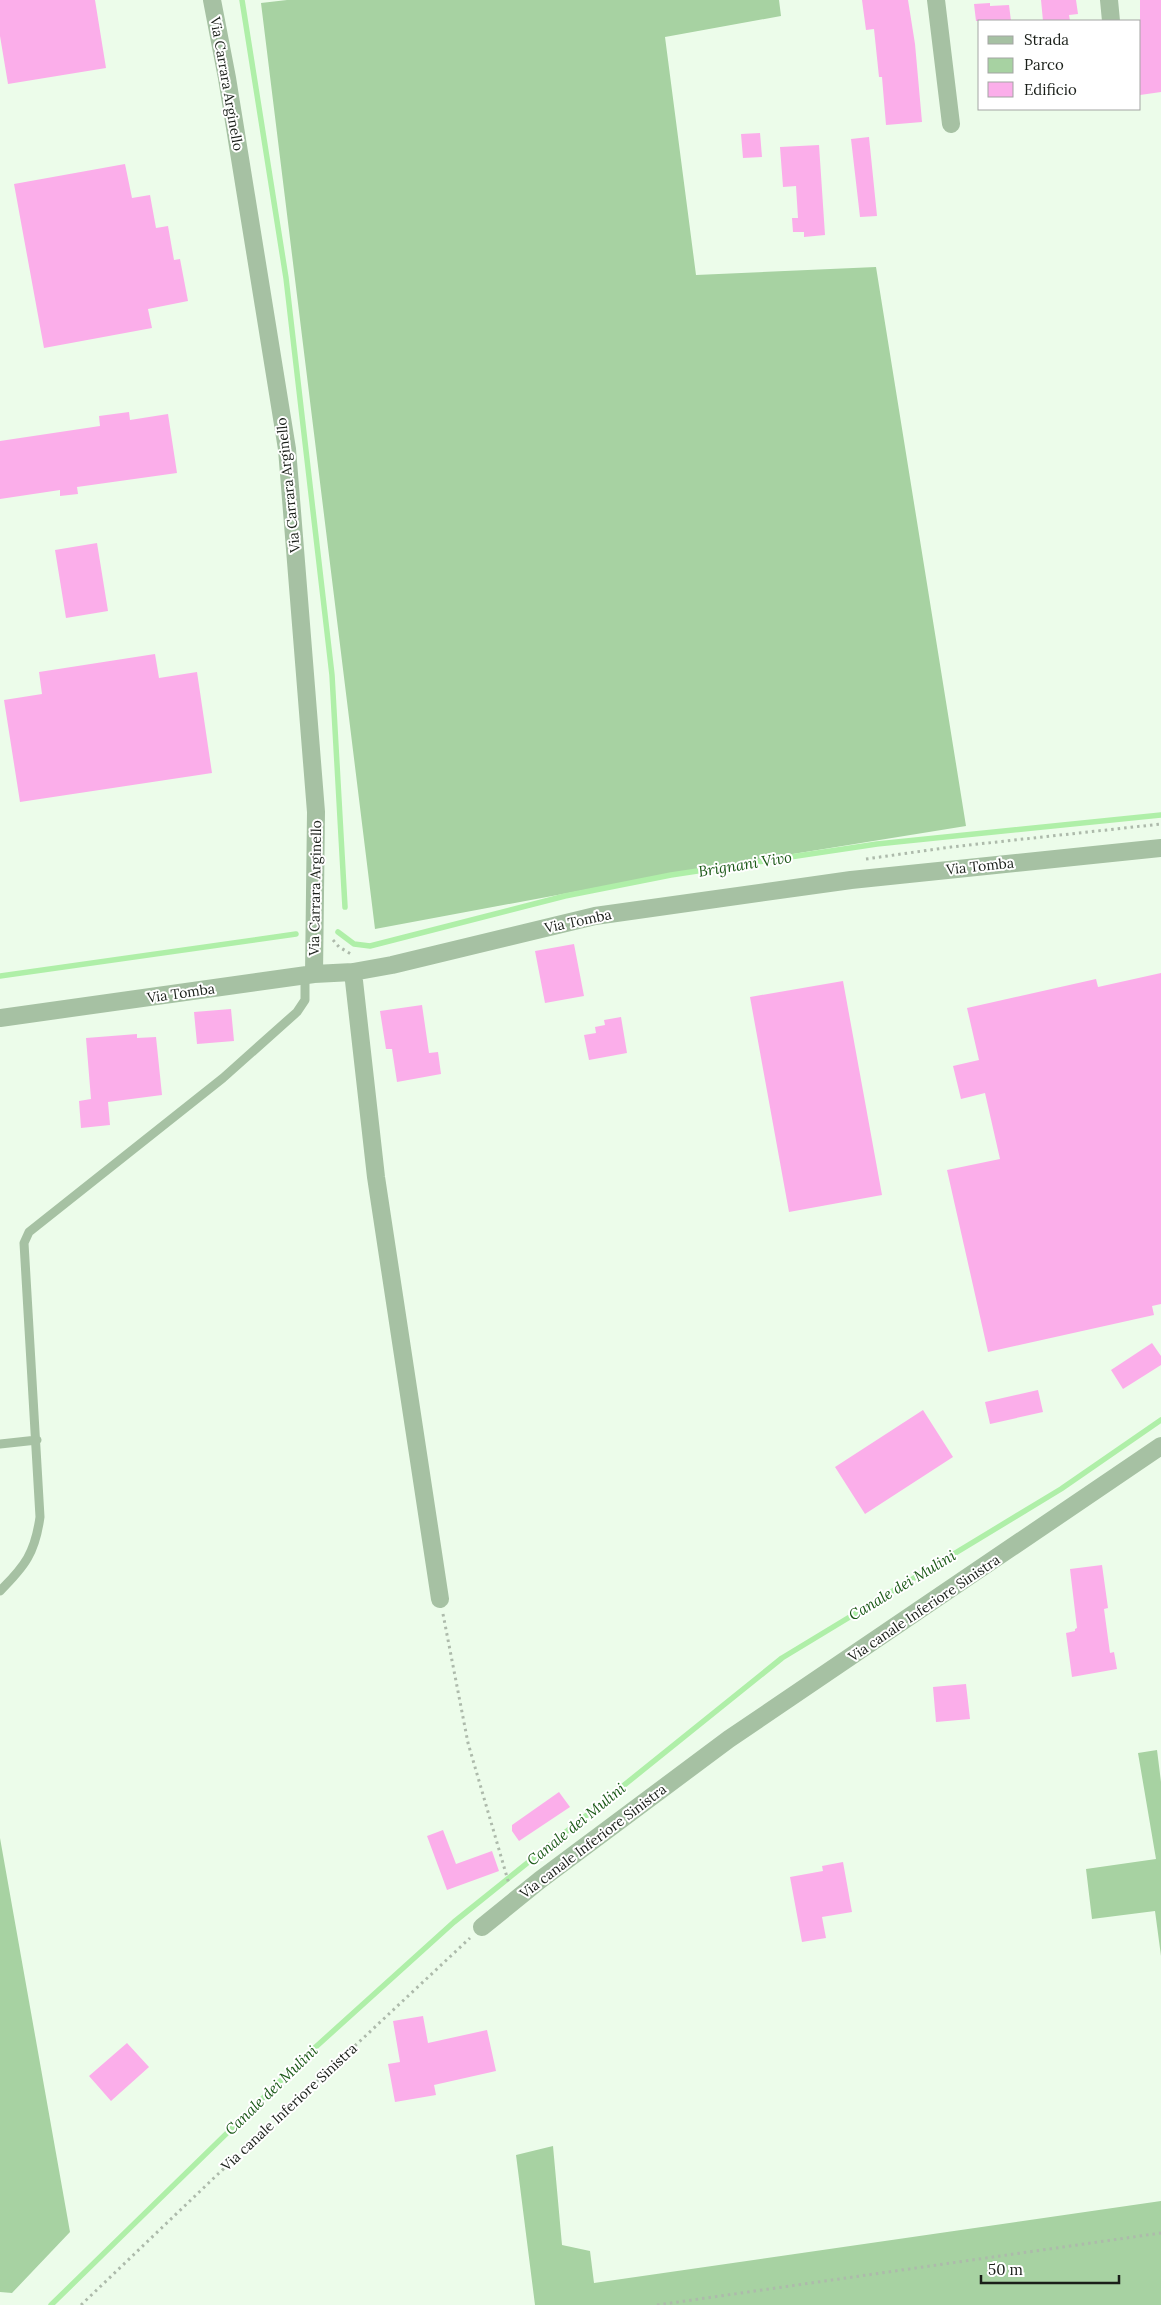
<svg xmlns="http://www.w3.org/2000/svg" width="1161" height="2305" viewBox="0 0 1161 2305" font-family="Lora,serif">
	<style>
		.green { fill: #a7d2a2 }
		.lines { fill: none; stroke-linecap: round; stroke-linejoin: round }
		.stream { stroke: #afefa8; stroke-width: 5.5 }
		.building { fill: #fbaeea }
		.path { stroke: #adbaab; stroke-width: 3; stroke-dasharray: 2.5 4; stroke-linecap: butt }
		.service { stroke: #a6c1a3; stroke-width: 9 }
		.minor { stroke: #a6c1a3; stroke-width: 18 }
		.labels { text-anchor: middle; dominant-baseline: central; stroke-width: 4; stroke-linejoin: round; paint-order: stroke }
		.street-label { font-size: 14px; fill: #1a1f19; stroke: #fff }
		.water-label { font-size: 15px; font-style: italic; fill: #1b5917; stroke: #fff }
	</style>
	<rect width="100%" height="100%" fill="#ecfcea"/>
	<path class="green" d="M 287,0 L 779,0 L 781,16 L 665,37 L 696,275 L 876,267 L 966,826 L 670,874 L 375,929 L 261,3 Z
		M 1157,1750 L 1161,1782 L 1161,1956 L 1155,1911 L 1092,1919 L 1086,1869 L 1156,1859 L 1138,1753 Z
		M 0,1838 L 70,2232 L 12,2293 L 0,2292 Z
		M 553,2146 L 562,2245 L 590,2251 L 594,2283 L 1161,2201 L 1161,2305 L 535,2305 L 516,2155 Z"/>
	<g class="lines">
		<path class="stream" d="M 242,0 L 286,278 L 332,675 L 345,907
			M 338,932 L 354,944 L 370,946 L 565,896 L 671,875 L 877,844 L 1161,815
			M 0,976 L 296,934
			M 51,2305 L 309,2053 L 454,1922 L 782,1658 L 1061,1489 L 1161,1420"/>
	</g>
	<path class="building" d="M 0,0 L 95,0 L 106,68 L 8,84 L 0,36 Z
		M 862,0 L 908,0 L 915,44 L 922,122 L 886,125 L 882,77 L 879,77 L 874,29 L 866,30 Z
		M 1041,0 L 1076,0 L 1078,14 L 1069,15 L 1070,21 L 1043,21 Z
		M 1140,0 L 1161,0 L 1161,92 L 1140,95 Z
		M 990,3 L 990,6 L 1009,5 L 1011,21 L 976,21 L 974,4 Z
		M 760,133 L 762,157 L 743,158 L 741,134 Z
		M 869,137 L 877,216 L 860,217 L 851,139 Z
		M 819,145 L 825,235 L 804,237 L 804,232 L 793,232 L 792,218 L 798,218 L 796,186 L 783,187 L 780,147 Z
		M 125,164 L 132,198 L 150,195 L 156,228 L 168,226 L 174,260 L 180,259 L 188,301 L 148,309 L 152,328 L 44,348 L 14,184 Z
		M 129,412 L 130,420 L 168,414 L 177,473 L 77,487 L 78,494 L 60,496 L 60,490 L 0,499 L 0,441 L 100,426 L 99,416 Z
		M 97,543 L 108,611 L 66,618 L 55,550 Z
		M 155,654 L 159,678 L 197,672 L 212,773 L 20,802 L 4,700 L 42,694 L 39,672 Z
		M 574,944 L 584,996 L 545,1003 L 535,951 Z
		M 1161,973 L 1161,1304 L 1152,1306 L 1154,1315 L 988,1352 L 947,1170 L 1000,1159 L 985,1093 L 961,1099 L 953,1066 L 979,1060 L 967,1008 L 1096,979 L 1098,987 Z
		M 843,981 L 882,1195 L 789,1212 L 750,997 Z
		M 422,1005 L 429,1053 L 438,1052 L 441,1074 L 397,1082 L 392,1049 L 386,1049 L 380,1011 Z
		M 231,1009 L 234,1041 L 197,1044 L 194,1012 Z
		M 621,1017 L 627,1053 L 589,1060 L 584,1035 L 596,1033 L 595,1027 L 605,1025 L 604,1020 Z
		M 137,1034 L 137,1038 L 156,1037 L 162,1095 L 108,1102 L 110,1125 L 81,1128 L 79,1101 L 91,1099 L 86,1038 Z
		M 1152,1343 L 1161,1356 L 1161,1365 L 1123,1389 L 1111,1370 Z
		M 1038,1390 L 1043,1412 L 990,1424 L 985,1402 Z
		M 923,1410 L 953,1457 L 865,1514 L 835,1467 Z
		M 1102,1565 L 1108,1608 L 1104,1609 L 1110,1653 L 1114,1652 L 1117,1669 L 1072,1677 L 1066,1633 L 1075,1631 L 1075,1629 L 1077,1628 L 1070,1569 Z
		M 966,1684 L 970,1719 L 936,1722 L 933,1687 Z
		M 559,1792 L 570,1807 L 519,1841 L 512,1831 L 512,1825 Z
		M 443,1830 L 456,1864 L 492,1851 L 499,1871 L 447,1890 L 427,1836 Z
		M 843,1862 L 852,1912 L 822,1917 L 826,1938 L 802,1942 L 790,1877 L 823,1871 L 822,1866 Z
		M 423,2016 L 428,2043 L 487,2030 L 496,2071 L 434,2085 L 436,2095 L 395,2102 L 388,2064 L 400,2062 L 393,2021 Z
		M 127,2043 L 149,2067 L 111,2101 L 89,2076 Z"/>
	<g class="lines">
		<path class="path" d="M 866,859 L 951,847 L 1161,824
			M 333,940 L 339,947 L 351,954
			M 443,1614 L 468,1743 L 509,1884
			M 81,2305 L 217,2175 L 470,1938
			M 657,2305 L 1161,2233"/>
		<path class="service" d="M 0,1444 L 37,1440
			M 0,1591 C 25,1566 35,1553 40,1517 L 24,1243 L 29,1232 L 223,1078 L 297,1012 L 305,1000 L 305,975"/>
		<path class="minor" d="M 212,0 L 227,78 L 287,449 L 316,812 L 314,974
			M 936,0 L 951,124
			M 1109,0 L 1111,21
			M 353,972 L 376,1177 L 440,1599
			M 0,1018 L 314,974 L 353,972 L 392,965 L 595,916 L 851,880 L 1161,848
			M 482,1927 L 540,1880 L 729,1739 L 1161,1446"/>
	</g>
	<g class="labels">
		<g class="street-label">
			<text transform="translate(227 84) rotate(80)">Via Carrara Arginello</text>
			<text transform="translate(288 485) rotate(-96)">Via Carrara Arginello</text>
			<text transform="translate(980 866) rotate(-6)">Via Tomba</text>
			<text transform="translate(315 888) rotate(-89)">Via Carrara Arginello</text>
			<text transform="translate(578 921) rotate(-12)">Via Tomba</text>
			<text transform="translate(181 993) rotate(-8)">Via Tomba</text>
			<text transform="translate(924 1608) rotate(-34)">Via canale Inferiore Sinistra</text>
			<text transform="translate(593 1841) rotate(-37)">Via canale Inferiore Sinistra</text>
			<text transform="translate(289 2107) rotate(-43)">Via canale Inferiore Sinistra</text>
		</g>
		<g class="water-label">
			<text transform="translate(745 864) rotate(-9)">Brignani Vivo</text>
			<text transform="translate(902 1585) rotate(-31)">Canale dei Mulini</text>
			<text transform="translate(576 1824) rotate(-39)">Canale dei Mulini</text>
			<text transform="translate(271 2090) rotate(-44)">Canale dei Mulini</text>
		</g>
	</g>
	<rect x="978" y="20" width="162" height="90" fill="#ffffff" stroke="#a3a5a3"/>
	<rect x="988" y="36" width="25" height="8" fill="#a6c1a3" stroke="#a3a5a3"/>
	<text x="1024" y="45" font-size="15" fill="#1a1f19">Strada</text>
	<rect x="988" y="58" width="25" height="15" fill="#a7d2a2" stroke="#a3a5a3"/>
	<text x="1024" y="70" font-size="15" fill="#1a1f19">Parco</text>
	<rect x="988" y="82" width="25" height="15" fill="#fbaeea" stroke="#a3a5a3"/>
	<text x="1024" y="95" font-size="15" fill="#1a1f19">Edificio</text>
	<path d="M981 2275v8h138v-8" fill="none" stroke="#1a1f19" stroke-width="2.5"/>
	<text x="988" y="2275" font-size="15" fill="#1a1f19" stroke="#ffffff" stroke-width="4" paint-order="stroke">50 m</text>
</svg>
